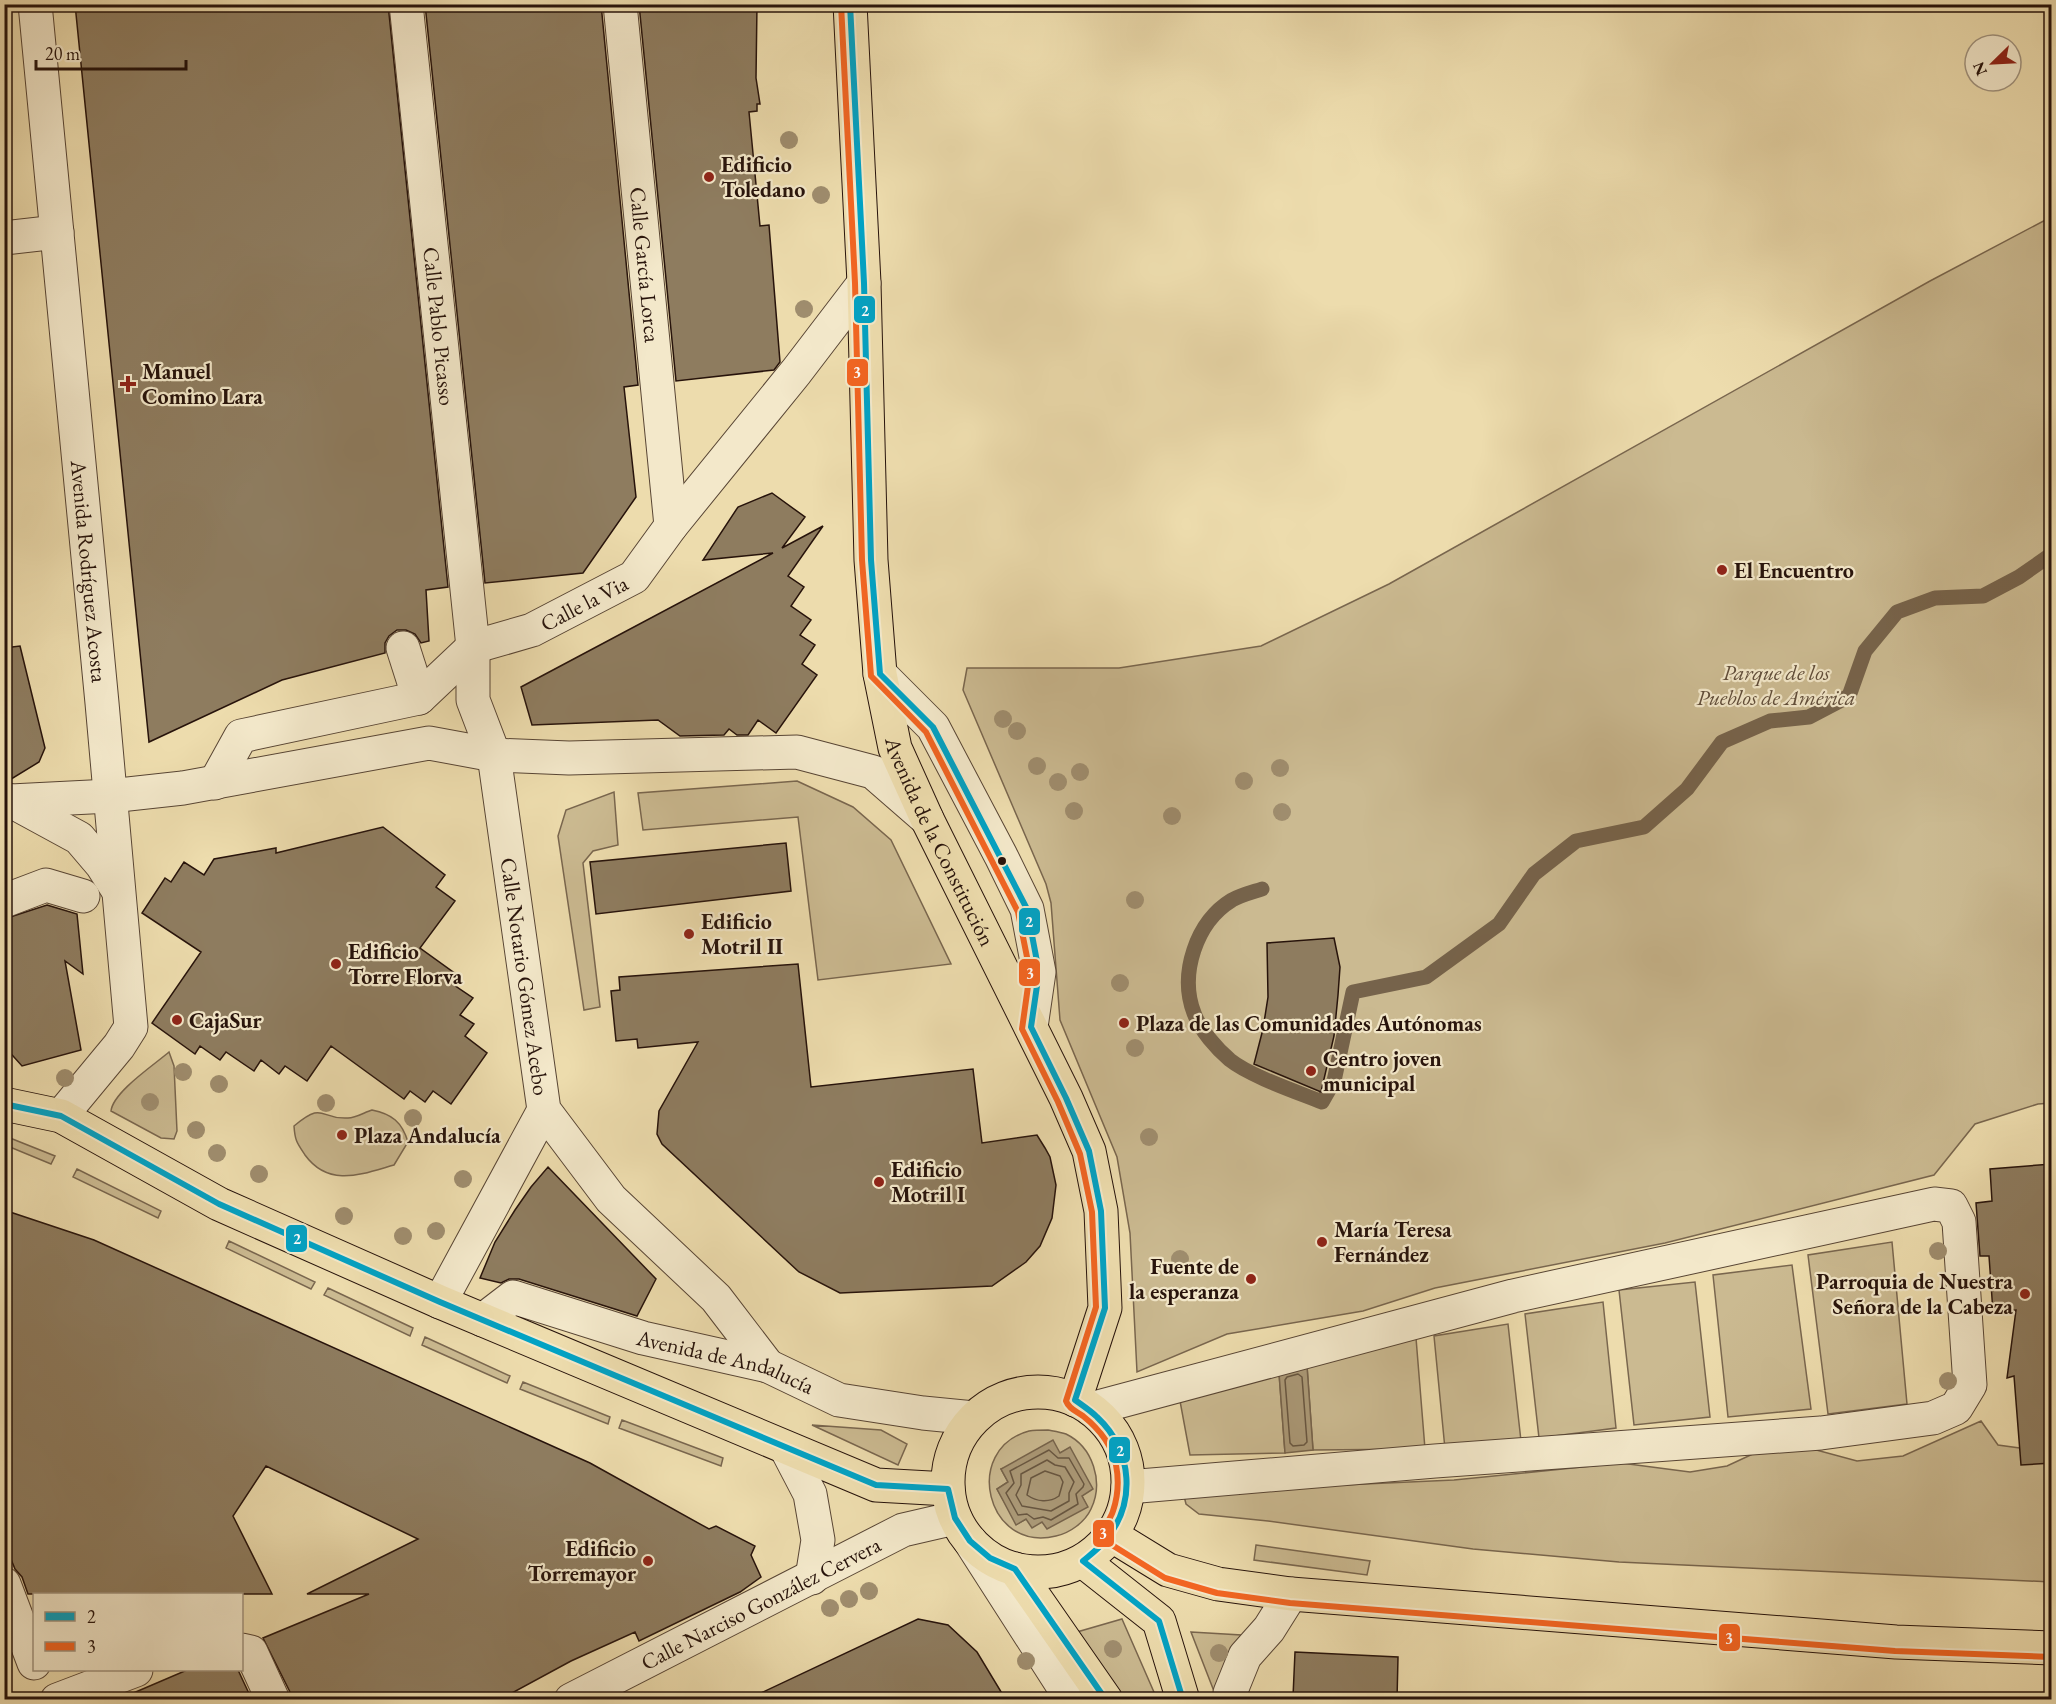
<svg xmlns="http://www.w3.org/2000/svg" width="2056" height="1704" viewBox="0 0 2056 1704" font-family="'EB Garamond',serif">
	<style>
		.green { fill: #cbba91; stroke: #79664e; stroke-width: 1.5; fill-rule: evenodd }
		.water { fill: #aa9876; stroke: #76634b; stroke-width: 1.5 }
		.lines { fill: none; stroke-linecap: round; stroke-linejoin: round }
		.shore { stroke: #685640; stroke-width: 1.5 }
		.stream { stroke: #76634b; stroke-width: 15 }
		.building { fill: #8e7c5f; stroke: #27130b; stroke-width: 1.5 }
		.minor-casing { stroke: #584534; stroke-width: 35 }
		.major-casing { stroke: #27130b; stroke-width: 35 }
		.minor { stroke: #f3e8ca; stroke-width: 33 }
		.major { stroke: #eddcad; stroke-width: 33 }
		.bus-1-casing { stroke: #f3e8ca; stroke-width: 10 }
		.bus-2-casing { stroke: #f3e8ca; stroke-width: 10 }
		.bus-1 { stroke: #02a2c4; stroke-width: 6 }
		.bus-2 { stroke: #f26522; stroke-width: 6 }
		.tree { fill: #9f8d6e }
		.poi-dot { fill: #8f2418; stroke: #f3e8ca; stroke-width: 2 }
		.bus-dot { fill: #27130b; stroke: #f3e8ca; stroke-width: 2 }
		.labels { text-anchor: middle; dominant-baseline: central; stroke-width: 4.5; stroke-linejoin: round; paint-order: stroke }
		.poi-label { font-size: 22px; font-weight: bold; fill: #27130b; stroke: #f3e8ca; text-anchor: start }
		.street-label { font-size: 22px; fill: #27130b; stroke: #f3e8ca }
		.park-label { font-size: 22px; font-style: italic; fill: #604d3a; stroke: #f3e8ca }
		.line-badge { stroke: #f3e8ca; stroke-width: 2 }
		.badge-label { font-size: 16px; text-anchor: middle; font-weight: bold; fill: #fff }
	</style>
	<rect width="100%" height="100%" fill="#eddcad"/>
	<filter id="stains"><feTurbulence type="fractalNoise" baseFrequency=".00333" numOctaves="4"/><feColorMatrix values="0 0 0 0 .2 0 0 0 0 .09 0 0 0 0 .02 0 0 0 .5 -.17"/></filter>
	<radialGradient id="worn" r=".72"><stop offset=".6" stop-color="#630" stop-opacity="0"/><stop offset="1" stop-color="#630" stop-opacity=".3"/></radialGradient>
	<path class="green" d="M 2051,217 L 2051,1103 L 2038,1104 L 1975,1124 L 1934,1175 L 1665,1243 L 1435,1288 L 1363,1311 L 1227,1334 L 1137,1372 L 1130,1233 L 1117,1157 L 1060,1020 L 1051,903 L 1046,884 L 963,690 L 967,668 L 1119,668 L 1261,646 L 1389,584 L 1930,281 Z
		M 797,781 L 853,807 L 891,840 L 951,964 L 818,980 L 798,817 L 643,830 L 638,793 Z
		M 614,792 L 618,845 L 593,851 L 583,863 L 600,1007 L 584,1010 L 558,836 L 566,810 Z
		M 169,1052 L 174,1066 L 177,1131 L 174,1139 L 161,1138 L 111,1111 C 113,1092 154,1065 169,1052 Z
		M 372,1110 C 392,1114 402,1122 408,1142 L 394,1165 C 362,1174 329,1188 305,1155 C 297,1143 295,1141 294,1126 C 325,1100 319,1120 348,1118 C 356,1118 365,1112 372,1110 Z
		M 5,1136 L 55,1156 L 51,1164 L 5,1145 Z
		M 77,1169 L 161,1211 L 158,1218 L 73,1177 Z
		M 229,1241 L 315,1282 L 311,1289 L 226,1248 Z
		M 1892,1242 L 1907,1404 L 1828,1414 L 1808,1255 Z
		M 1792,1265 L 1811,1409 L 1728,1417 L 1713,1275 Z
		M 1695,1282 L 1710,1417 L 1634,1425 L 1619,1290 Z
		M 328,1288 L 413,1328 L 410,1336 L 324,1295 Z
		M 1603,1302 L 1616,1428 L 1539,1438 L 1525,1314 Z
		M 1508,1324 L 1521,1441 L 1445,1449 L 1434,1336 Z
		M 425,1337 L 510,1376 L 507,1383 L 422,1345 Z
		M 1416,1338 L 1425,1449 L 1313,1450 L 1307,1366 Z
		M 1279,1373 L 1285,1453 L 1190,1455 L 1180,1401 Z
		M 523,1382 L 610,1417 L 608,1424 L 520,1389 Z
		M 622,1420 L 723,1458 L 721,1466 L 619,1428 Z
		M 1981,1421 L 1998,1445 L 2027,1449 L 2051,1446 L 2051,1582 L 1619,1562 L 1473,1549 L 1268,1521 L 1199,1514 L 1186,1504 L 1183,1492 L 1454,1480 L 1621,1463 L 1690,1472 L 1727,1466 L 1757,1452 L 1809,1448 L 1857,1461 L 1903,1456 Z
		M 812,1425 L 881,1430 L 907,1444 L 898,1465 Z
		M 1048,1430 C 1053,1431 1060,1432 1066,1434 C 1093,1447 1104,1482 1091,1509 C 1085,1522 1070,1533 1056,1536 C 986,1553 962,1449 1029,1431 C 1035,1430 1042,1430 1048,1430 ZM 1070,1448 L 1082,1496 L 1087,1507 L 1042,1522 L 1026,1519 L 1017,1524 L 997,1489 L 1008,1482 L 1001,1469 L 1060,1453 Z
		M 1256,1545 L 1370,1561 L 1367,1575 L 1254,1560 Z
		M 1122,1619 L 1157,1699 L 1124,1699 L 1077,1632 Z
		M 1191,1632 L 1241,1635 L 1217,1699 Z"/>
	<path class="water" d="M 1307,1366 L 1313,1450 L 1285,1453 L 1279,1373 Z
		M 1053,1440 L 1060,1453 L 1070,1447 L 1093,1489 L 1082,1496 L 1088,1507 L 1047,1529 L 1042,1522 L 1032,1528 L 1026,1519 L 1016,1525 L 997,1489 L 1008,1482 L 1001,1469 Z"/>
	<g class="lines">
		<path class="shore" d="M 1298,1374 L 1302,1377 L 1307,1442 L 1304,1445 L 1293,1446 L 1290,1443 L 1285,1380 L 1287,1377 Z
			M 1049,1450 L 1058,1458 L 1069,1458 L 1084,1484 L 1083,1487 L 1076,1494 L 1078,1504 L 1051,1520 L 1043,1517 L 1034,1519 L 1027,1514 L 1018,1515 L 1006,1493 L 1014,1483 L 1010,1471 Z
			M 1047,1460 L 1055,1465 L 1065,1467 L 1074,1482 L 1069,1493 L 1069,1501 L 1051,1511 L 1022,1506 L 1016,1495 L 1021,1485 L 1021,1474 Z
			M 1045,1471 L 1060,1476 L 1063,1482 L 1059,1496 C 1049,1503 1037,1502 1027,1495 L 1031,1478 Z"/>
		<path class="stream" d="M 1262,889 C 1253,892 1241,895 1232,900 C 1196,922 1179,974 1194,1013 C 1200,1030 1217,1049 1230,1060 C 1250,1076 1297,1092 1322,1102 L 1334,1081 L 1353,992 L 1426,977 L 1499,924 L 1534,874 L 1576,841 L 1644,827 L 1687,789 L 1722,742 L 1770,721 L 1809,717 L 1849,696 L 1865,651 L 1897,612 L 1935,598 L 1983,596 L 2019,577 L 2052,554"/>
	</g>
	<path class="building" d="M 75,4 L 388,4 L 448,587 L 426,590 L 429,641 L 421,643 L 415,634 L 406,630 L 397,630 L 389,636 L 385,643 L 385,653 L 282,680 L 149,742 Z
		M 425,4 L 601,4 L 638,385 L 624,387 L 636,497 L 583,573 L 485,583 Z
		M 639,4 L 757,4 L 756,78 L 760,104 L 757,104 L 757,111 L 749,112 L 760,226 L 769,225 L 780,362 L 774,370 L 676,381 Z
		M 772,493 L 805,517 L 782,548 L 823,526 L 788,576 L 804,587 L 791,606 L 811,620 L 800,635 L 815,645 L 802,664 L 817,675 L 776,733 L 758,720 L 748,735 L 737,735 L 729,729 L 724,735 L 680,736 L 658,720 L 532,725 L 521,687 L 773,553 L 703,560 L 738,507 Z
		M 20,646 L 45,748 L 39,762 L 8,781 L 4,781 L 4,648 Z
		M 383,827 L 445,875 L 436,887 L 455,901 L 420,948 L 460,977 L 454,985 L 473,998 L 460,1015 L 474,1024 L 465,1036 L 487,1053 L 451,1104 L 433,1091 L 425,1102 L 410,1091 L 404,1099 L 331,1046 L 307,1081 L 285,1066 L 279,1074 L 261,1060 L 254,1071 L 226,1052 L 220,1060 L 200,1046 L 195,1054 L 152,1023 L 201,952 L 142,913 L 165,878 L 171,882 L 184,862 L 204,875 L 214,859 L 276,848 L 276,853 Z
		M 786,843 L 791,891 L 596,914 L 590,862 Z
		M 47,905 L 77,914 L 83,974 L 65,961 L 81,1050 L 22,1066 L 4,1046 L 4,919 Z
		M 1334,938 L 1340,967 L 1338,995 L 1334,1036 L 1321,1092 L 1254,1064 L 1263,1029 L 1268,997 L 1267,943 Z
		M 798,964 L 811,1087 L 973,1069 L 982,1143 L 1037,1135 L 1045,1148 L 1050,1157 L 1056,1185 L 1052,1218 L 1040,1246 L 1026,1262 L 992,1286 L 840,1293 L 799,1272 L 662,1144 L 657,1134 L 659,1111 L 698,1042 L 638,1048 L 637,1039 L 616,1041 L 611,991 L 620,990 L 619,977 Z
		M 2052,1164 L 2052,1463 L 2021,1465 L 2014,1376 L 2007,1378 L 2016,1310 L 1993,1312 L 1989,1256 L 1980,1256 L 1976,1203 L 1992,1201 L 1990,1169 Z
		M 548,1167 L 656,1279 L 637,1316 L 519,1279 L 509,1279 L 501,1283 L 480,1278 L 495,1242 L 515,1210 L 531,1187 Z
		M 4,1210 L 94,1240 L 590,1463 L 709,1529 L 716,1526 L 755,1546 L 751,1555 L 761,1577 L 740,1592 L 639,1641 L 635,1632 L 571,1661 L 499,1700 L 291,1700 L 290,1692 L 263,1638 L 369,1594 L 307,1594 L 418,1539 L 266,1466 L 233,1516 L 272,1594 L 28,1594 L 22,1577 L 15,1569 L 4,1542 Z
		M 918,1619 L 948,1625 L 977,1652 L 1006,1700 L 746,1700 Z
		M 1295,1652 L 1398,1657 L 1397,1700 L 1293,1697 Z
		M 187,1670 L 238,1670 L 252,1700 L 117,1700 Z"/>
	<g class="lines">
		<defs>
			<g id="minor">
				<path id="s1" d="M 35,4 L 102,703 L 131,1027 L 119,1046 L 61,1116"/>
				<path id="s2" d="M 406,4 L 473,647 L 473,700 L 494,755 L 544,1110 L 611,1199 L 716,1298 L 768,1366"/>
				<path id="s3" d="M 620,4 L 671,526"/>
				<path d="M 4,238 L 57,232"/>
				<path d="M 403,648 L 419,698"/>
				<path d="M 880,674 L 933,727 L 1001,856 L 1027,909 L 1039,972 L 1031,1027"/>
				<path id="s4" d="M 215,783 L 241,736 L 419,698 L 473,647 L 532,630 L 634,577 L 671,526 L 796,372 L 864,283"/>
				<path d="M 4,799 L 11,801 L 110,796 L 183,788 L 429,743 L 494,755 L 569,758 L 797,752 L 873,772 L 927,819"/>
				<path d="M 11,801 L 79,838 L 102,865 L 118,890"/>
				<path d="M 4,901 L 46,885 L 83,896"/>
				<path d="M 440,1302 L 544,1110"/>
				<path id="s5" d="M 483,1320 L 513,1297 L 643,1338 L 768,1366 L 839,1400 L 923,1413 L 974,1418"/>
				<path d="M 1091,1409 L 1513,1296 L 1934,1204 L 1951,1206 L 1959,1222 L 1970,1385 L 1956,1408 L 1933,1418 L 1821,1433 L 1435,1461 L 1128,1487"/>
				<path d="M 786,1448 L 810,1494 L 818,1540 L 812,1578"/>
				<path d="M 970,1541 L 1072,1700"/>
				<path d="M 4,1584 L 34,1663"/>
				<path d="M 242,1650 L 251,1652 L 273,1700"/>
				<path d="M 57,1700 L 136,1670"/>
				<path id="s6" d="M 571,1700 L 903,1530 L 955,1518"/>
				<path d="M 1232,1700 L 1230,1693 L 1245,1656 L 1269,1629 L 1291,1594"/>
			</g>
			<g id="major">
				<path id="s7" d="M 850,4 L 864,283 L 871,560 L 880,674 L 895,748 L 927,819 L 1066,1098 L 1089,1151 L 1101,1211 L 1105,1308 L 1075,1400"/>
				<path d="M 4,1104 L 61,1116 L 219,1204 L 440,1302 L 876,1485 L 948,1489"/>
				<circle cx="1038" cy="1482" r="90"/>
				<path d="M 1111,1535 L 1168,1570 L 1218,1584 L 1291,1594 L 1896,1642 L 2052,1648"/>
				<path d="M 1083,1561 L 1159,1621 L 1183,1700"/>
				<path d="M 1015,1569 L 1106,1700"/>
			</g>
		</defs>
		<use href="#minor" class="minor-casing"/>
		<use href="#major" class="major-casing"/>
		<use href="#minor" class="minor"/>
		<use href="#major" class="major"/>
		<defs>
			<path id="bus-1" d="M 850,4 L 864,283 L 871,560 L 880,674 L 933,727 L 1027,909 L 1039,972 L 1031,1027 L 1066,1098 L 1089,1151 L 1101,1211 L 1105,1308 L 1075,1400 C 1082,1405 1091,1411 1097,1417 C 1133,1451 1137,1504 1104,1542 C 1098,1549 1090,1555 1083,1561 L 1159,1621 L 1183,1700
				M 4,1104 L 61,1116 L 219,1204 L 440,1302 L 876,1485 L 948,1489 L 955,1518 L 970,1541 L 990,1558 L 1015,1569 L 1106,1700"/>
			<path id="bus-2" d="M 841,4 L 855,283 L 862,560 L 871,676 L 926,732 L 1018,912 L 1030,972 L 1022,1029 L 1058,1102 L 1080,1154 L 1092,1212 L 1096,1307 L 1066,1401 C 1069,1409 1076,1411 1083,1416 C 1098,1428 1112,1445 1116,1465 C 1119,1480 1118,1496 1113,1511 C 1110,1521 1100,1529 1104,1540 L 1165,1578 L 1217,1593 L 1290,1603 L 1895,1651 L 2052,1657"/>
		</defs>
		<use href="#bus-1" class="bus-1-casing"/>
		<use href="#bus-2" class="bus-2-casing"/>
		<use href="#bus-1" class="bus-1"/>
		<use href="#bus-2" class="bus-2"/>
	</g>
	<g class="tree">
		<circle cx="789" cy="140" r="9"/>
		<circle cx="821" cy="195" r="9"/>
		<circle cx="804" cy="309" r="9"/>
		<circle cx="1003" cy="719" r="9"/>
		<circle cx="1017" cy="731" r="9"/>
		<circle cx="1037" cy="766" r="9"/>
		<circle cx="1280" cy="768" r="9"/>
		<circle cx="1080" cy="772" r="9"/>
		<circle cx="1244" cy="781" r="9"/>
		<circle cx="1058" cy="782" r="9"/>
		<circle cx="1074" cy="811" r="9"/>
		<circle cx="1282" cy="812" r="9"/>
		<circle cx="1172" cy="816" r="9"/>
		<circle cx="1135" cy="900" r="9"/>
		<circle cx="1120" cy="983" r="9"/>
		<circle cx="1135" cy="1048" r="9"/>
		<circle cx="183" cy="1072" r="9"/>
		<circle cx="65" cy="1078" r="9"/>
		<circle cx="219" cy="1084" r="9"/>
		<circle cx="150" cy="1102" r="9"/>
		<circle cx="326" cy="1103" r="9"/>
		<circle cx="413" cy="1118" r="9"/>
		<circle cx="196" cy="1130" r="9"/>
		<circle cx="1149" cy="1137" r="9"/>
		<circle cx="217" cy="1153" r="9"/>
		<circle cx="259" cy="1174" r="9"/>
		<circle cx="463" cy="1179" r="9"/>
		<circle cx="344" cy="1216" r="9"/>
		<circle cx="436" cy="1231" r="9"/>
		<circle cx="403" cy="1236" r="9"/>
		<circle cx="1938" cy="1251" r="9"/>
		<circle cx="1180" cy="1259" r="9"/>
		<circle cx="1948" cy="1381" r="9"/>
		<circle cx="869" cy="1591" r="9"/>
		<circle cx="849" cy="1599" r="9"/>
		<circle cx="830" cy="1608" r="9"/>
		<circle cx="1113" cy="1649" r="9"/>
		<circle cx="1219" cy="1653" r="9"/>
		<circle cx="1026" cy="1661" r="9"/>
	</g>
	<g class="poi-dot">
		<circle cx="709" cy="177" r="6"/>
		<path d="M125 375h6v6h6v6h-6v6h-6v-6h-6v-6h6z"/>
		<circle cx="1722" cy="570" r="6"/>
		<circle cx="689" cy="934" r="6"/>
		<circle cx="336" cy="964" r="6"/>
		<circle cx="177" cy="1020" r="6"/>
		<circle cx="1124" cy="1023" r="6"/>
		<circle cx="1311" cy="1071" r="6"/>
		<circle cx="342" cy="1135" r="6"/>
		<circle cx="879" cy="1182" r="6"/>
		<circle cx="1322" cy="1242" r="6"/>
		<circle cx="1251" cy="1279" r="6"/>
		<circle cx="2025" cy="1294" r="6"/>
		<circle cx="648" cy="1561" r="6"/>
	</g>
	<circle class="bus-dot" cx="1002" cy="861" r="5"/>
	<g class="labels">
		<g class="poi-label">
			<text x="721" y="164">Edificio<tspan x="721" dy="25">Toledano</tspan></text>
			<text x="142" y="371">Manuel<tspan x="142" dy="25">Comino Lara</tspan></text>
			<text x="1734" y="570">El Encuentro</text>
			<text x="701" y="921">Edificio<tspan x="701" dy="25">Motril II</tspan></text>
			<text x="348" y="951">Edificio<tspan x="348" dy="25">Torre Florva</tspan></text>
			<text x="189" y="1020">CajaSur</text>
			<text x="1136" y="1023">Plaza de las Comunidades Autónomas</text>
			<text x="1323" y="1058">Centro joven<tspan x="1323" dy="25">municipal</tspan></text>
			<text x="354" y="1135">Plaza Andalucía</text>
			<text x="891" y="1169">Edificio<tspan x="891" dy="25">Motril I</tspan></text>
			<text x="1334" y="1229">María Teresa<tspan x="1334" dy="25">Fernández</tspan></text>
			<text x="1239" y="1266" text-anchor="end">Fuente de<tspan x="1239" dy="25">la esperanza</tspan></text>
			<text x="2013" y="1281" text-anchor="end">Parroquia de Nuestra<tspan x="2013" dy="25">Señora de la Cabeza</tspan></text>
			<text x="636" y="1548" text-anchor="end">Edificio<tspan x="636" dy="25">Torremayor</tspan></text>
		</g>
		<g class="street-label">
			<text stroke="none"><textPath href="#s3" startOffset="262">Calle García Lorca</textPath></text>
			<text stroke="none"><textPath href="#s2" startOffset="324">Calle Pablo Picasso</textPath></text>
			<text stroke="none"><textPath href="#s1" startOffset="570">Avenida Rodríguez Acosta</textPath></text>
			<text stroke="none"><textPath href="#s4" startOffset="430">Calle la Via</textPath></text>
			<text stroke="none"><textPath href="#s7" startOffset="850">Avenida de la Constitución</textPath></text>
			<text stroke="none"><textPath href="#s2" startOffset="982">Calle Notario Gómez Acebo</textPath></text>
			<text stroke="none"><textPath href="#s5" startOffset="260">Avenida de Andalucía</textPath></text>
			<text stroke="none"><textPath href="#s6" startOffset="213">Calle Narciso González Cervera</textPath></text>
		</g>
		<g class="park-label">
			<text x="1776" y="672">Parque de los<tspan x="1776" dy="25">Pueblos de América</tspan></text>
		</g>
	</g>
	<g class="line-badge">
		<rect x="853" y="295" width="23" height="29" rx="6" fill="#02a2c4"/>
		<rect x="846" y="358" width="23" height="29" rx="6" fill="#f26522"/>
		<rect x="1018" y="907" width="23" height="29" rx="6" fill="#02a2c4"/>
		<rect x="1018" y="958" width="23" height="29" rx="6" fill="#f26522"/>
		<rect x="285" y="1224" width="23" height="29" rx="6" fill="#02a2c4"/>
		<rect x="1108" y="1436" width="23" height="28" rx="6" fill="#02a2c4"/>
		<rect x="1092" y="1519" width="23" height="29" rx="6" fill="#f26522"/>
		<rect x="1718" y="1623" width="23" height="29" rx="6" fill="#f26522"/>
	</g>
	<g class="badge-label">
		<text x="865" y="316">2</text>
		<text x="857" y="378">3</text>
		<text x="1029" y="927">2</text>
		<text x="1030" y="979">3</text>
		<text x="297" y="1244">2</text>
		<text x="1120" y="1456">2</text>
		<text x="1103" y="1539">3</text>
		<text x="1729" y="1644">3</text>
	</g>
	<rect width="2056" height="1704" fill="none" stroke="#eddcad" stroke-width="24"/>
	<rect x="6" y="6" width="2044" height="1692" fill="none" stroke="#27130b" stroke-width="3"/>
	<rect x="12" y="12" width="2032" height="1680" fill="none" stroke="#27130b" stroke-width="1.5"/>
	<rect x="33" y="1593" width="210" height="78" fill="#f3e8ca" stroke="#a1937e" stroke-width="1.5"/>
	<rect x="45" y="1612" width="30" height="9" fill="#02a2c4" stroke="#a1937e" stroke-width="1.5"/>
	<text x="87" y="1623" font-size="18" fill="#27130b">2</text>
	<rect x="45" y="1642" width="30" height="9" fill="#f26522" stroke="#a1937e" stroke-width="1.5"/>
	<text x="87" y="1653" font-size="18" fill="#27130b">3</text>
	<g transform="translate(1993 63) rotate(246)"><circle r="28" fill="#f3e8ca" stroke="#a1937e" stroke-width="1.5"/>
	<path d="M0-4.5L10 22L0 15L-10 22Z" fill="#8f2418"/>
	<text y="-9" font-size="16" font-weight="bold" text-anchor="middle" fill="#27130b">N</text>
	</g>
	<path d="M36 60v9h150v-9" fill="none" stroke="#27130b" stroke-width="3"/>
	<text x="45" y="60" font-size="18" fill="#27130b" stroke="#f3e8ca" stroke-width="4.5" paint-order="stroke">20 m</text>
	<rect width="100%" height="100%" filter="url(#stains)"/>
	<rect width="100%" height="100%" fill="url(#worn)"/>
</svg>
